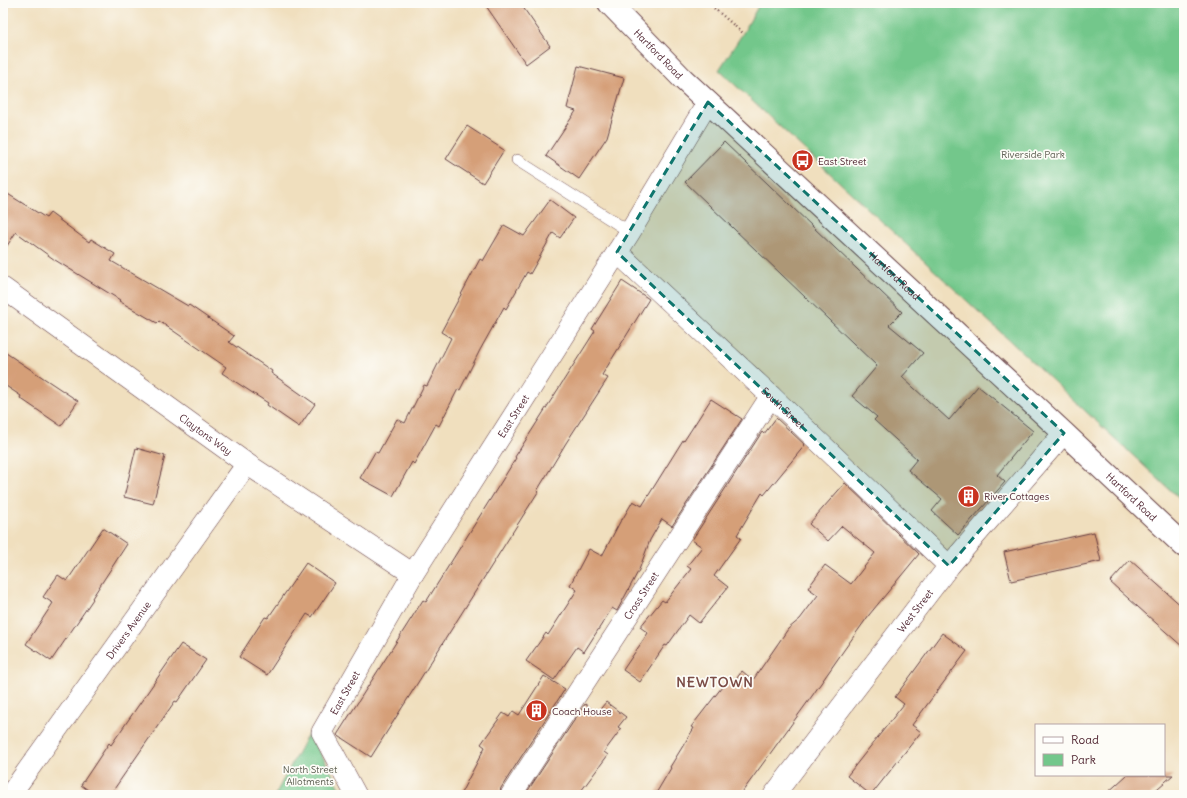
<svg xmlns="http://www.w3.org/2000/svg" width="1187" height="798" viewBox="0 0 1187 798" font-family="Delius,sans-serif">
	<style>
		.green { fill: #73c78b; stroke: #5e735b }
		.building { fill: #d59f78 }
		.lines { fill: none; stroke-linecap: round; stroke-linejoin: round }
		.service-casing { stroke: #633c41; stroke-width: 12 }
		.minor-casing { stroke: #633c41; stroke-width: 22 }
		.secondary-casing { stroke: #633c41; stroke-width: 24 }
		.path { stroke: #633c41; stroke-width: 2.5; stroke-dasharray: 1 3; stroke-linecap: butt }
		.service { stroke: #fff; stroke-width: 11 }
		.minor { stroke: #fff; stroke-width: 21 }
		.secondary { stroke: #fff; stroke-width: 22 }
		.marked { fill: #0f766e; fill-opacity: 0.2; stroke: #0f766e; stroke-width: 3; stroke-dasharray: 8 5; stroke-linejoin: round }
		.labels { text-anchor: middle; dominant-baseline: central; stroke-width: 3.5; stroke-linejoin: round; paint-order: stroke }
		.street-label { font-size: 10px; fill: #4a1f2b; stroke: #fdfcf7 }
		.park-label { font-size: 10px; fill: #585a4d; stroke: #fdfcf7 }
		.poi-label { font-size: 10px; fill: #4a1f2b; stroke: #fdfcf7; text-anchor: start }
		.district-label { font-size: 14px; font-weight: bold; letter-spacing: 1px; fill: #7b4c46; stroke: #fdfcf7 }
	</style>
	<rect width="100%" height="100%" fill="#fdfcf7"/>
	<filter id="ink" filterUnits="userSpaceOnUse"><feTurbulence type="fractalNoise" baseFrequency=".025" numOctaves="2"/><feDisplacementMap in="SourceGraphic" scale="8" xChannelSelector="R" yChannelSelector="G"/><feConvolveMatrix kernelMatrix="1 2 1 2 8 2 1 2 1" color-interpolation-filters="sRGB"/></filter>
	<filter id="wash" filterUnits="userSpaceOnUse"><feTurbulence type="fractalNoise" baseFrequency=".012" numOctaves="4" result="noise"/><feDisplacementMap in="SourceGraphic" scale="16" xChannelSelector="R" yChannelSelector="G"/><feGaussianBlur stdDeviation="0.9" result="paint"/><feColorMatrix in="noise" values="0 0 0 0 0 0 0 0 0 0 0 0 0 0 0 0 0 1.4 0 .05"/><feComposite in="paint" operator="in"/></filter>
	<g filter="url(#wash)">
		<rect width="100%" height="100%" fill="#f0dfbe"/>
		<path class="green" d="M 760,3 L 1184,3 L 1184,503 L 719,70 L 743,33 Z
			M 309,732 L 344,795 L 275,795 Z"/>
		<g id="blocks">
			<path class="building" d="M 484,3 L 520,3 L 550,46 L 526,64 Z
				M 578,66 L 624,78 L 607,137 L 579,179 L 546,156 L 576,111 L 567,108 Z
				M 467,126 L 504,150 L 483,183 L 446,159 Z
				M 724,142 L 902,312 L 889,325 L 923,353 L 902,377 L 949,420 L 978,386 L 1033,431 L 997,475 L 1005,482 L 958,535 L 932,511 L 942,499 L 908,470 L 917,459 L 874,420 L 877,417 L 852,396 L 877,366 L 685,182 Z
				M 3,191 L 46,218 L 50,213 L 89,242 L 91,239 L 115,254 L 111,261 L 188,306 L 189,305 L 234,336 L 229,342 L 272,371 L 271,373 L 315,404 L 299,427 L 267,405 L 268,403 L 222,373 L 226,367 L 159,321 L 157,323 L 119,301 L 120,300 L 55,260 L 16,232 L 3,252 Z
				M 550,200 L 574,218 L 560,238 L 553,233 L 530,274 L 527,272 L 506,309 L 504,307 L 480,350 L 460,390 L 458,389 L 439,426 L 436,424 L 414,464 L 412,462 L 393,496 L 360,478 L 375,452 L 378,453 L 397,419 L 405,423 L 424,385 L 427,386 L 451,338 L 441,332 L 480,259 L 483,261 L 504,225 L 524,236 Z
				M 622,281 L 649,299 L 602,375 L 608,378 L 566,443 L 537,491 L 538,492 L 371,757 L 337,735 L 423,600 L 426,602 L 503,479 L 516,458 L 515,457 L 595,331 L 592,329 Z
				M 3,351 L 78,401 L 61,426 L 20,398 L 21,396 L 3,384 Z
				M 711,399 L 742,419 L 672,526 L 662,519 L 650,540 L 639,570 L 617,611 L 612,608 L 584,652 L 577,647 L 554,680 L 526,661 L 546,633 L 548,635 L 577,590 L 570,585 L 589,549 L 602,556 L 621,520 L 622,520 L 633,501 L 642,506 L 683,440 L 684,441 Z
				M 776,418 L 805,445 L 764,495 L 762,493 L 737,535 L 741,538 L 714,576 L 728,587 L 699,623 L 689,615 L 667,646 L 665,645 L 640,682 L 623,670 L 648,633 L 640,627 L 662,600 L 665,602 L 691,569 L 687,566 L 702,547 L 692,540 L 762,432 L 764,434 Z
				M 136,448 L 165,456 L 153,504 L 124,497 Z
				M 845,483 L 919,554 L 869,615 L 844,650 L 812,696 L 740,795 L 655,795 L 671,768 L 670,767 L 694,728 L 691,727 L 729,678 L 734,682 L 742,671 L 753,680 L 788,629 L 800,619 L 818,595 L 808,588 L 825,565 L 851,584 L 875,553 L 842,526 L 828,541 L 809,524 Z
				M 103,528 L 127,544 L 92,598 L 93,599 L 51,661 L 26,644 L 53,603 L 43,597 L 58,575 L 67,581 Z
				M 1094,532 L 1101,561 L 1011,581 L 1004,552 Z
				M 1130,560 L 1184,608 L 1184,648 L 1110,582 Z
				M 306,563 L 335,583 L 312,617 L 307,614 L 267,675 L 239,657 L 265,617 L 268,618 Z
				M 942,633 L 967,651 L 912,725 L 921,732 L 871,795 L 847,776 L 904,704 L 895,697 Z
				M 181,644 L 206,660 L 177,702 L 175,701 L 110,795 L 95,795 L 81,785 L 109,743 L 111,745 Z
				M 544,676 L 565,689 L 501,788 L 499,795 L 460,795 L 485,747 L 481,744 L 503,713 L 509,717 L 513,711 L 519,715 Z
				M 606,702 L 626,717 L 618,727 L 621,729 L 604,752 L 608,755 L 578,795 L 525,795 L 585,704 L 597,713 Z
				M 1127,775 L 1173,775 L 1150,795 L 1105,795 Z"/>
		</g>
	</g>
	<g filter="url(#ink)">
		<use href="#blocks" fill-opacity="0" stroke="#633c41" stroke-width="1"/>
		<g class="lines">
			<defs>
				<path id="service" d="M 517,160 L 630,232"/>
				<g id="minor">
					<path id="s1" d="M 617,252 L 771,396 L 949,566"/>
					<path id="s2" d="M 3,288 L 247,464 L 413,574"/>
					<path id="s3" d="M 10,795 L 247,464"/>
					<path id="s4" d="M 356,795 L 322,732 L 413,574 L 630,232 L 708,102"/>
					<path id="s5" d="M 511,795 L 771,396"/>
					<path id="s6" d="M 774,795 L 949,566 L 1064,433"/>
				</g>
				<g id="secondary">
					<path id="s7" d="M 609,3 L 683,79 L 1064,433 L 1184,546"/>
				</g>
			</defs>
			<use href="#service" class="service-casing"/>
			<use href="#minor" class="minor-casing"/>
			<use href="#secondary" class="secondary-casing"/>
			<path class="path" d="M 708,3 L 743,33"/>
			<use href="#service" class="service"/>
			<use href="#minor" class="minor"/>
			<use href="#secondary" class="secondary"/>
		</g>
	</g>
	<path class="marked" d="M 708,102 L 1064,433 L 949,566 L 617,252 Z"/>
	<defs>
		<symbol id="bus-disc" viewBox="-11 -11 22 22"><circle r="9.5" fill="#c8321e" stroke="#fdfcf7"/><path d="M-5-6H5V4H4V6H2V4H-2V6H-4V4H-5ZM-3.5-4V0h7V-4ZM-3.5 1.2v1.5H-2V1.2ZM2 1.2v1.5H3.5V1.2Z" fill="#fff"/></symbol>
		<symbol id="building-disc" viewBox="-11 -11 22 22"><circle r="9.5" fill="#c8321e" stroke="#fdfcf7"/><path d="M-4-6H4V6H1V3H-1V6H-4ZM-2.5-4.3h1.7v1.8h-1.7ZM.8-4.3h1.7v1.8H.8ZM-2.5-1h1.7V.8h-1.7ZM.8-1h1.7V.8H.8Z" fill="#fff"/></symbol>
	</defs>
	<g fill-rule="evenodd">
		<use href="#bus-disc" x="790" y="148" width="25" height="25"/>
		<use href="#building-disc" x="956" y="484" width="25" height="25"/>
		<use href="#building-disc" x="524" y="698" width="25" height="25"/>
	</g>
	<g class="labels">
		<g class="street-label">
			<text stroke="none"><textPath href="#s7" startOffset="71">Hartford Road</textPath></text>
			<text stroke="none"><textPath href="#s7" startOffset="395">Hartford Road</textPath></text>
			<text stroke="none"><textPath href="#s1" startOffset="228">South Street</textPath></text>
			<text stroke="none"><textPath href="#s4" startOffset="441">East Street</textPath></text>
			<text stroke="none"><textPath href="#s2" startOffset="250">Claytons Way</textPath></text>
			<text stroke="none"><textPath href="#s7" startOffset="719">Hartford Road</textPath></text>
			<text stroke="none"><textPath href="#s5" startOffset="238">Cross Street</textPath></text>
			<text stroke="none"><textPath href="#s6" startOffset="232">West Street</textPath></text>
			<text stroke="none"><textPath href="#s3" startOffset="203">Drivers Avenue</textPath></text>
			<text stroke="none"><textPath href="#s4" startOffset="117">East Street</textPath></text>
		</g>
		<g class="park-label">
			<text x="1033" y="154">Riverside Park</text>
			<text x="310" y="769">North Street<tspan x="310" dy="12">Allotments</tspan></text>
		</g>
		<g class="poi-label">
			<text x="818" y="161">East Street</text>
			<text x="984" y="496">River Cottages</text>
			<text x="552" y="711">Coach House</text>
		</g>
		<g class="district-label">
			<text x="715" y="682">NEWTOWN</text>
		</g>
	</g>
	<rect width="1187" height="798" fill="none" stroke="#fdfcf7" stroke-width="16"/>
	<rect x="1035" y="724" width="130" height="52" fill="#fdfcf7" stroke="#b5a4a5"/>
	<rect x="1043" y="737" width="20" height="6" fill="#ffffff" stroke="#b5a4a5"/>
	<text x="1071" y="744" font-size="12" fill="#4a1f2b">Road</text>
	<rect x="1043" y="754" width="20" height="12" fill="#73c78b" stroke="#b5a4a5"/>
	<text x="1071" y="764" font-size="12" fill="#4a1f2b">Park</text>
</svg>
